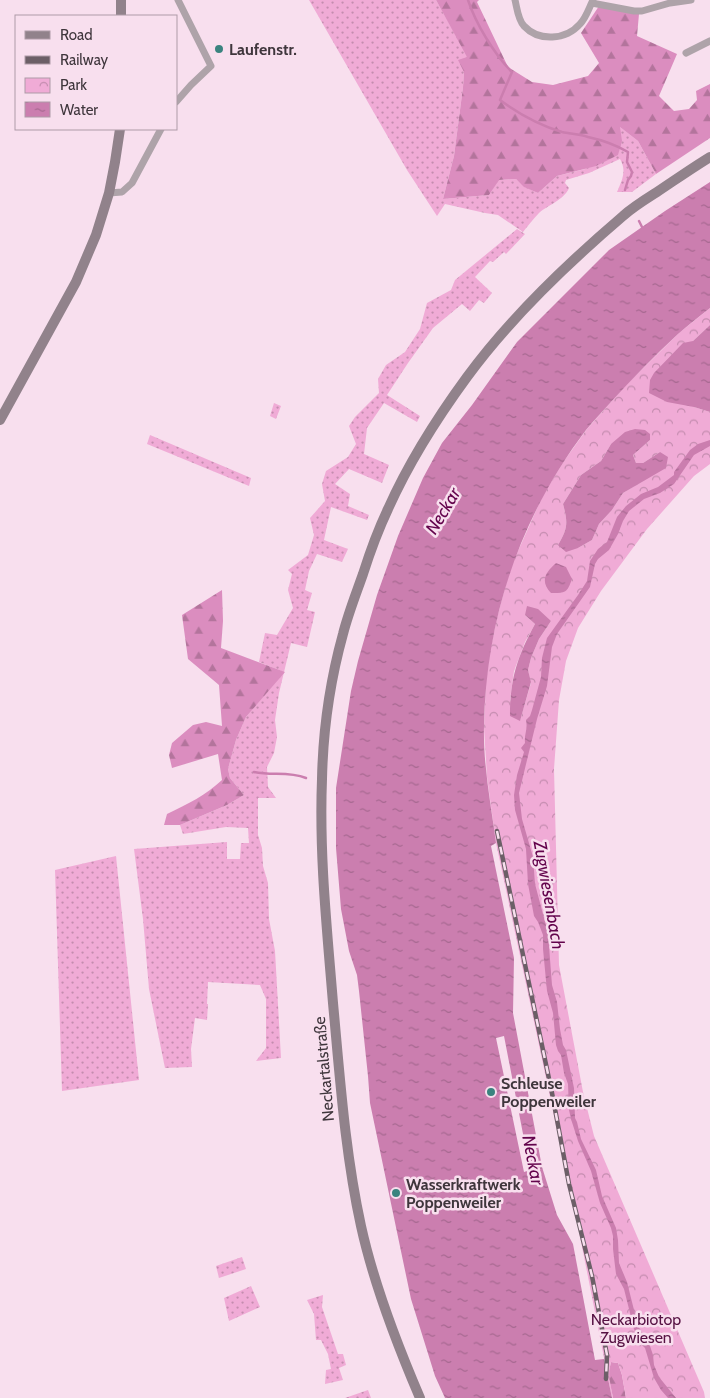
<svg xmlns="http://www.w3.org/2000/svg" width="710" height="1398" viewBox="0 0 710 1398" font-family="Cabin,sans-serif">
	<style>
		.grass { fill: url(#grass-dots) }
		.forest { fill: url(#forest-firs) }
		.park { fill: url(#park-crowns); fill-rule: evenodd }
		.water { fill: url(#water-ripples); fill-rule: evenodd }
		.lines { fill: none; stroke-linecap: round; stroke-linejoin: round }
		.stream { stroke: #cb7eaf; stroke-width: 2.5 }
		.street { stroke: #aea3a9; stroke-width: 7 }
		.secondary { stroke: #91828b; stroke-width: 10 }
		.rail-casing { stroke: #6c5f67; stroke-width: 4.5 }
		.rail { stroke: #f8dfee; stroke-width: 2.5; stroke-dasharray: 8; stroke-linecap: butt }
		.poi-dot { fill: #3a837f; stroke: #f8dfee; stroke-width: 2 }
		.labels { text-anchor: middle; dominant-baseline: central; stroke-width: 5; stroke-linejoin: round; paint-order: stroke }
		.poi-label { font-size: 16px; font-weight: bold; fill: #3f363c; stroke: #f8dfee; text-anchor: start }
		.street-label { font-size: 16px; fill: #3f363c; stroke: #f8dfee }
		.park-label { font-size: 16px; fill: #561143; stroke: #f8dfee }
		.water-label { font-size: 18px; font-style: italic; fill: #63034c; stroke: #f8dfee }
	</style>
	<defs>
		<pattern id="grass-dots" width="8" height="8" patternUnits="userSpaceOnUse" patternTransform="scale(1.25)"><rect width="8" height="8" fill="#f0abd6"/><path d="M2 2h.1M6 6h.1" fill="none" stroke="#c48caf" stroke-width="1.8" stroke-linecap="round"/></pattern>
		<pattern id="forest-firs" width="22" height="20" patternUnits="userSpaceOnUse" patternTransform="scale(1.25)"><rect width="22" height="20" fill="#db8dbf"/><path d="M5 1l3.5 6h-7zM16 11l3.5 6h-7z" fill="#b3749c"/></pattern>
		<pattern id="park-crowns" width="20" height="18" patternUnits="userSpaceOnUse" patternTransform="scale(1.25)"><rect width="20" height="18" fill="#f0abd6"/><path d="M2 6a3 3 0 1 1 6 0M12 15a3 3 0 1 1 6 0" fill="none" stroke="#c48caf"/></pattern>
		<pattern id="water-ripples" width="26" height="14" patternUnits="userSpaceOnUse" patternTransform="scale(1.25)"><rect width="26" height="14" fill="#cb7eaf"/><path d="M2 4q2-2 4 0t4 0M15 11q2-2 4 0t4 0" fill="none" stroke="#a66890"/></pattern>
	</defs>
	<rect width="100%" height="100%" fill="#f8dfee"/>
	<path class="grass" d="M 309,0 L 436,0 L 468,57 L 464,72 L 463,87 L 454,156 L 443,199 L 489,195 L 498,180 L 516,179 L 525,187 L 538,193 L 557,176 L 585,169 L 619,126 L 638,141 L 656,174 L 632,192 L 617,192 C 622,180 627,171 620,159 L 589,173 L 566,180 L 565,183 L 569,188 C 564,200 548,205 539,213 C 533,219 528,226 523,232 L 498,215 L 485,213 L 445,204 L 437,216 L 407,170 Z
		M 517,229 L 525,234 L 506,254 L 504,252 L 493,262 L 490,261 L 475,277 L 492,293 L 484,303 L 479,300 L 470,311 L 462,304 L 433,328 L 408,363 L 387,395 L 420,416 L 417,422 L 384,403 L 367,428 L 364,454 L 389,465 L 382,483 L 349,469 L 335,484 L 350,494 L 348,506 L 369,515 L 367,520 L 331,507 L 324,540 L 348,549 L 342,562 L 317,554 L 309,571 L 305,590 L 312,593 L 307,610 L 315,612 L 307,647 L 291,643 L 279,693 L 275,720 L 277,737 L 274,753 L 267,767 L 268,787 L 276,798 L 258,798 L 258,835 L 262,848 L 263,866 L 268,883 L 269,919 L 275,951 L 281,1058 L 256,1061 L 266,1048 L 266,999 L 260,985 L 208,982 L 207,1004 L 208,1004 L 207,1020 L 195,1018 L 191,1049 L 192,1067 L 165,1068 L 149,989 L 143,919 L 134,849 L 227,842 L 227,859 L 240,859 L 241,843 L 249,843 L 248,828 L 226,827 L 183,834 L 180,825 L 227,805 L 244,795 L 230,778 L 228,769 L 236,740 L 246,717 L 284,672 L 259,662 L 265,633 L 277,635 L 293,608 L 288,590 L 292,574 L 288,570 L 308,555 L 314,535 L 310,518 L 325,501 L 322,484 L 326,471 L 348,457 L 356,444 L 349,426 L 355,417 L 379,393 L 378,379 L 386,365 L 405,352 L 420,329 L 427,303 L 451,290 L 455,280 Z
		M 274,403 L 281,406 L 276,419 L 270,416 Z
		M 150,435 L 251,478 L 249,486 L 147,444 Z
		M 116,856 L 139,1080 L 62,1091 L 55,870 Z
		M 242,1257 L 246,1269 L 219,1278 L 216,1266 Z
		M 251,1286 L 260,1307 L 229,1321 L 224,1298 Z
		M 323,1295 L 322,1307 L 338,1354 L 343,1354 L 346,1365 L 339,1368 L 343,1380 L 325,1384 L 326,1370 L 331,1369 L 328,1354 L 321,1340 L 316,1340 L 314,1314 L 307,1300 Z
		M 368,1390 L 371,1398 L 345,1398 Z"/>
	<path class="forest" d="M 436,0 L 479,0 L 477,2 L 508,67 L 532,82 L 553,85 L 588,76 L 599,63 L 581,33 L 599,6 L 639,14 L 637,36 L 677,54 L 659,96 L 674,111 L 689,109 L 697,100 L 696,91 L 710,84 L 710,138 L 656,174 L 638,141 L 620,127 L 622,141 L 618,155 L 596,166 L 557,176 L 538,193 L 524,187 L 516,179 L 499,180 L 489,195 L 443,199 L 454,156 L 463,87 L 464,72 L 458,60 L 467,57 Z
		M 222,590 L 223,621 L 221,648 L 285,672 L 246,717 L 236,740 L 228,769 L 230,778 L 244,795 L 227,805 L 180,825 L 164,825 L 167,814 C 188,804 206,795 222,780 L 218,754 L 172,768 L 169,755 L 172,743 L 193,725 L 206,722 L 222,726 L 219,685 L 188,659 L 182,615 Z
		M 611,1362 L 618,1363 L 622,1375 L 626,1398 L 613,1398 L 608,1375 Z"/>
	<path class="park" d="M 710,308 L 710,325 L 693,341 L 694,407 L 710,412 L 710,464 L 694,476 L 647,529 L 601,591 L 578,628 L 566,661 L 559,700 L 554,769 L 559,965 L 583,1092 L 594,1136 L 704,1392 L 705,1398 L 626,1398 L 622,1375 L 618,1363 L 611,1362 C 607,1377 611,1383 613,1398 L 612,1398 L 571,1191 L 559,1139 L 496,843 L 487,777 L 484,728 L 486,682 L 490,651 L 497,618 L 510,569 L 543,495 L 564,461 L 587,429 L 628,383 L 679,333 ZM 650,440 L 633,455 L 636,463 L 643,463 L 660,452 L 655,473 L 623,493 L 612,510 L 599,524 L 592,540 L 578,548 L 558,545 C 568,528 568,523 563,504 L 581,475 L 601,461 L 611,444 ZM 525,615 L 551,621 L 539,639 L 531,658 L 528,670 L 531,683 L 520,720 L 510,700 L 514,671 L 525,642 L 535,624 Z"/>
	<path class="water" d="M 710,182 L 710,308 C 699,317 688,325 678,334 C 654,356 632,379 611,402 C 603,411 594,420 586,430 C 520,517 486,618 484,726 C 483,765 491,805 496,843 L 491,846 L 514,958 L 513,1013 L 542,1167 L 557,1215 L 573,1244 L 595,1360 L 604,1359 L 612,1398 L 445,1398 L 435,1376 L 411,1299 L 370,1103 L 368,1076 L 359,991 L 357,975 L 349,951 L 341,909 L 336,848 L 336,788 L 351,691 L 358,661 L 377,595 L 398,536 L 423,478 L 442,443 L 472,405 L 517,342 L 609,250 L 665,211 ZM 504,1036 L 530,1170 L 524,1172 L 496,1038 Z
		M 710,325 L 710,412 L 694,407 L 667,402 L 649,393 L 650,380 L 654,373 L 683,343 L 693,341 Z
		M 635,429 L 645,430 L 650,434 L 650,440 L 633,455 L 636,463 L 643,463 L 660,452 L 668,457 L 666,468 L 623,493 L 612,510 L 599,524 L 592,540 L 578,548 L 566,552 L 558,545 C 568,528 568,523 563,504 L 581,475 L 601,461 L 611,444 L 625,432 Z
		M 710,440 L 710,446 L 694,455 L 674,484 L 660,493 L 644,499 L 629,511 L 623,521 L 618,534 L 609,550 L 598,559 L 595,564 L 590,587 L 557,634 L 552,647 L 547,686 L 537,719 L 519,793 L 522,819 L 533,857 L 535,884 L 548,933 L 552,985 L 557,1002 L 560,1029 L 563,1045 L 566,1050 L 574,1088 L 575,1118 L 577,1122 L 581,1139 L 596,1170 L 602,1196 L 616,1228 L 618,1240 L 619,1263 L 627,1282 L 638,1326 L 649,1343 L 653,1355 L 654,1365 L 659,1377 L 676,1398 L 668,1398 L 661,1390 L 654,1378 L 645,1348 L 639,1342 L 634,1329 L 624,1289 L 616,1274 L 615,1266 L 613,1249 L 613,1236 L 611,1228 L 600,1203 L 591,1171 L 578,1141 L 571,1119 L 569,1110 L 568,1084 L 564,1073 L 561,1055 L 558,1051 L 556,1045 L 553,1013 L 547,991 L 543,949 L 543,935 L 538,922 L 534,916 L 528,884 L 526,849 L 515,810 L 514,795 L 517,775 L 524,752 L 521,748 L 525,743 C 524,734 528,730 526,720 L 530,716 L 532,710 L 541,677 L 542,658 L 547,638 L 578,595 L 587,581 L 590,561 L 598,549 L 607,542 L 617,517 L 626,506 L 641,494 L 658,487 L 674,475 L 674,472 L 690,450 L 698,444 Z
		M 556,563 L 566,567 L 572,579 C 567,593 566,593 551,593 C 540,581 545,573 556,563 Z
		M 527,606 L 538,609 L 551,621 L 539,639 L 531,658 L 528,670 L 531,682 L 520,721 L 510,716 C 510,679 517,657 535,624 L 525,615 Z"/>
	<g class="lines">
		<path class="stream" d="M 468,0 C 476,24 494,54 512,72 L 500,100 C 519,114 539,125 562,132 C 570,134 580,134 588,137 C 602,140 616,145 628,152 L 627,162 L 632,172 L 631,176 L 628,180 L 625,190
			M 639,221 L 642,227
			M 254,772 C 272,776 288,771 306,778"/>
		<path class="street" d="M 515,0 C 517,8 518,20 524,26 C 539,42 566,40 580,24 C 586,18 589,8 593,0
			M 592,3 L 634,11 L 642,11 L 670,3 L 691,0
			M 686,53 L 710,41
			M 176,102 L 191,85 L 211,66 L 178,0
			M 109,193 L 122,192 L 132,183 L 161,129"/>
		<path class="secondary" d="M 121,0 L 121,16
			M 0,420 L 76,282 L 96,235 L 109,193 L 115,162 L 120,129
			M 420,1398 C 396,1342 374,1285 361,1226 C 345,1153 340,1078 333,1003 C 327,929 319,854 322,779 C 323,731 330,681 343,634 C 348,614 356,594 363,574 C 370,552 378,530 388,509 C 409,462 437,418 467,377 C 510,318 568,263 623,216 C 633,207 646,199 657,192 C 675,180 692,168 710,157"/>
		<defs>
			<path id="rail" d="M 497,831 L 552,1093 L 569,1184 L 592,1276 L 607,1355 L 606,1379"/>
		</defs>
		<use href="#rail" class="rail-casing"/>
		<use href="#rail" class="rail"/>
	</g>
	<g class="poi-dot">
		<circle cx="219" cy="49" r="5"/>
		<circle cx="491" cy="1092" r="5"/>
		<circle cx="396" cy="1193" r="5"/>
	</g>
	<g class="labels">
		<g class="poi-label">
			<text x="229" y="49">Laufenstr.</text>
			<text x="501" y="1083">Schleuse<tspan x="501" dy="18">Poppenweiler</tspan></text>
			<text x="406" y="1184">Wasserkraftwerk<tspan x="406" dy="18">Poppenweiler</tspan></text>
		</g>
		<g class="street-label">
			<text transform="translate(324 1069) rotate(-95)">Neckartalstraße</text>
		</g>
		<g class="park-label">
			<text x="636" y="1319">Neckarbiotop<tspan x="636" dy="18">Zugwiesen</tspan></text>
		</g>
		<g class="water-label">
			<text transform="translate(443 511) rotate(-59)">Neckar</text>
			<text transform="translate(549 895) rotate(80)">Zugwiesenbach</text>
			<text transform="translate(533 1160) rotate(79)">Neckar</text>
		</g>
	</g>
	<rect x="15" y="15" width="162" height="115" fill="#f8dfee" stroke="#ae9ba7"/>
	<rect x="25" y="31" width="25" height="8" fill="#91828b" stroke="#ae9ba7"/>
	<text x="60" y="40" font-size="15" fill="#3f363c">Road</text>
	<rect x="25" y="56" width="25" height="8" fill="#6c5f67" stroke="#ae9ba7"/>
	<text x="60" y="65" font-size="15" fill="#3f363c">Railway</text>
	<rect x="25" y="78" width="25" height="15" fill="url(#park-crowns)" stroke="#ae9ba7"/>
	<text x="60" y="90" font-size="15" fill="#3f363c">Park</text>
	<rect x="25" y="102" width="25" height="15" fill="url(#water-ripples)" stroke="#ae9ba7"/>
	<text x="60" y="115" font-size="15" fill="#3f363c">Water</text>
</svg>
